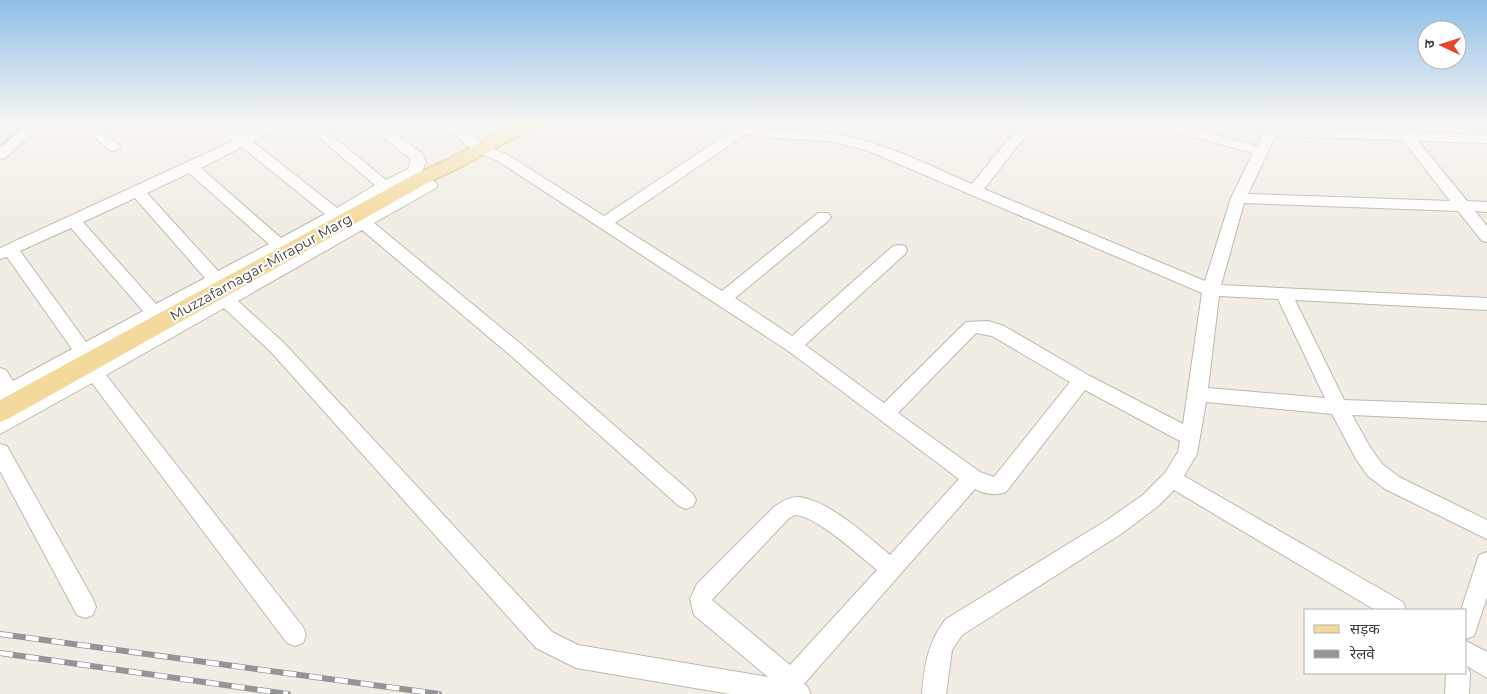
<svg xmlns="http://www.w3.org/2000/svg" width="1487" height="694" viewBox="0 0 1487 694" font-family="Montserrat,'Noto Sans Devanagari',sans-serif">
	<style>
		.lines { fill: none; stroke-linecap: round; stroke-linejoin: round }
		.stream { stroke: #a8cde7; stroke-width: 5 }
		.minor-casing { stroke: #beb8ac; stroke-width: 2 }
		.major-casing { stroke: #d5b76e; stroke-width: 3 }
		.minor { fill: #fff; fill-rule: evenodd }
		.major { fill: #f3da9c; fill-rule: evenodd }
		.rail-casing { stroke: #949494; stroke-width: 6 }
		.rail { stroke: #fff; stroke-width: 4.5; stroke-dasharray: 13; stroke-linecap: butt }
		.labels { text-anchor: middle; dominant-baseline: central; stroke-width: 4; stroke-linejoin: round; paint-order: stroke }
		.street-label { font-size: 14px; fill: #423d36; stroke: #fff }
	</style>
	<rect width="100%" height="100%" fill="#f1ede5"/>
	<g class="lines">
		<path class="stream" d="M 0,148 L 26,125"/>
		<defs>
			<path id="minor" d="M 27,125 L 42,125 L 5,158 L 0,159 L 0,148 Z
				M 81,125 L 96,125 L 121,147 L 114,151 L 109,150 Z
				M 212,125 L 228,125 L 244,135 L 266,125 L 283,125 L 281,128 L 253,142 L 337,208 L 375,185 L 304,125 L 319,125 L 386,180 L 408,169 L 411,159 L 367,125 L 383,125 L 423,154 L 426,162 L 422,171 L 438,185 L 436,188 L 374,223 L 522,345 L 693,494 L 696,500 L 693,506 L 686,509 L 679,506 L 510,355 L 362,230 L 238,301 L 283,342 L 552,632 L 578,645 L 768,677 L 694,615 L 690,599 L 697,584 L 774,507 C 781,502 790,496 799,497 C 830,501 867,536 890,555 L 959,479 L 787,350 L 498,161 L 476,152 L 441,125 L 457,125 L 486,146 L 508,155 L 604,216 L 733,130 L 726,128 L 724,125 C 741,125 757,129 774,130 C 802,132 830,131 858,139 C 897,149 935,168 972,184 L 1020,125 L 1034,125 L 984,189 L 1205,281 L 1231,198 L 1253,153 L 1160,128 L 1158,125 L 1180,125 L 1257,146 L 1267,125 L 1281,125 L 1279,128 L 1397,132 L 1398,128 C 1404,127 1407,127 1411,132 L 1487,135 L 1487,143 L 1418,141 L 1467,201 L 1487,202 L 1487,212 L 1475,211 L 1487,226 L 1487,242 L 1482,241 L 1458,211 L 1244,203 L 1221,285 L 1487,298 L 1487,310 L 1295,300 L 1344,400 L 1487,405 L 1487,421 L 1352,415 L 1370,447 L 1382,464 L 1399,477 L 1487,520 L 1487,539 L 1385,489 L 1368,476 L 1356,459 L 1332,414 L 1206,402 L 1197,454 L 1184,476 L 1403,602 L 1406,610 L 1375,610 L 1174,490 L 1157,507 L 1121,534 L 962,635 L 952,650 L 946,694 L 922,694 C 924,667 928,641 946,619 L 1107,520 L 1143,495 L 1165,473 L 1178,452 L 1180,441 L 1085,390 L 1006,492 C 996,496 985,494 975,489 L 804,684 L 807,686 L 811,694 L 730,694 L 576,668 L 536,648 L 271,352 L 224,308 L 106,375 L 303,627 L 306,635 L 303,643 L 295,646 L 287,643 L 92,383 L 0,434 L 0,417 L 421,184 L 413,178 L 341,219 L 0,403 L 0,368 L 6,370 L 13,381 L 72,349 L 7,257 L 0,259 L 0,248 L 233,141 ZM 746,134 L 776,138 L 829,141 L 866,150 L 1202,293 L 1183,424 L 1088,375 L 1004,326 L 988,321 L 966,322 L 884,403 L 805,345 L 905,254 L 907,250 L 905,246 L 899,245 L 893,246 L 792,336 L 735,298 L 828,221 L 831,217 L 828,213 L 818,213 L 722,291 L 615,223 ZM 1275,136 L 1403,140 L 1450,201 L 1248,194 ZM 242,147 L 325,214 L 281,238 L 201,168 ZM 189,173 L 269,244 L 218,271 L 147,193 ZM 135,198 L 205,278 L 156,304 L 83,222 ZM 71,228 L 143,311 L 86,342 L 20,251 ZM 1219,296 L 1278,299 L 1325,398 L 1208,388 ZM 976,333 L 992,336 L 1070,382 L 994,477 L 980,472 L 898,413 ZM 795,515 C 815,515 860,556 877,570 L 790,665 L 712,600 L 788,519 Z
				M 0,444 L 7,446 L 93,599 L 96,607 L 93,615 L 85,618 L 77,615 L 0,471 Z
				M 1487,552 L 1487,597 L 1474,636 L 1466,639 L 1466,610 L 1461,610 L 1479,555 Z
				M 1466,641 L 1487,652 L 1487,678 L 1467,666 L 1470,673 L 1469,694 L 1445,694 L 1446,673 L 1466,673 Z"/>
			<path id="major" d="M 512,125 L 534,125 L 531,129 L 455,170 L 429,182 L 8,419 L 0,422 L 0,400 L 415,174 L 443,162 Z"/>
		</defs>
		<use href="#minor" class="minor-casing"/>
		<use href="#major" class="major-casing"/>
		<use href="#minor" class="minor"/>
		<use href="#major" class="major"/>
		<defs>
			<path id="rail" d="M 0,634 L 439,694
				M 0,653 L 288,694"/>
		</defs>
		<use href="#rail" class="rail-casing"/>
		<use href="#rail" class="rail"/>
	</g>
	<linearGradient id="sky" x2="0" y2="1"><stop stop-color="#8ebee8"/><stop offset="0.56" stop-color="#f9f7f3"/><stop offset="1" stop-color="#f9f7f3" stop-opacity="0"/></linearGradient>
	<rect width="1487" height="222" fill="url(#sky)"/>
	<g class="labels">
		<g class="street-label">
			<text transform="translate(261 267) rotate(-29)">Muzzafarnagar-Mirapur Marg</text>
		</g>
	</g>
	<rect x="1304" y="609" width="162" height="65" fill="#ffffff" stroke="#b3b1af"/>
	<rect x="1314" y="625" width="25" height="8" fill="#f3da9c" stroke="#b3b1af"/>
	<text x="1350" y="634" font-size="15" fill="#423d36">सड़क</text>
	<rect x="1314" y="650" width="25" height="8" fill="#949494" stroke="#b3b1af"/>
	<text x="1350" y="659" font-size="15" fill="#423d36">रेलवे</text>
	<g transform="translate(1442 45) rotate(274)"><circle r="24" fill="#ffffff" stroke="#b3b1af"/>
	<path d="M0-4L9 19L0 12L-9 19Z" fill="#e2482b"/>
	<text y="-8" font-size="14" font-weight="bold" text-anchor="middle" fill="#423d36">उ</text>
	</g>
</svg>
